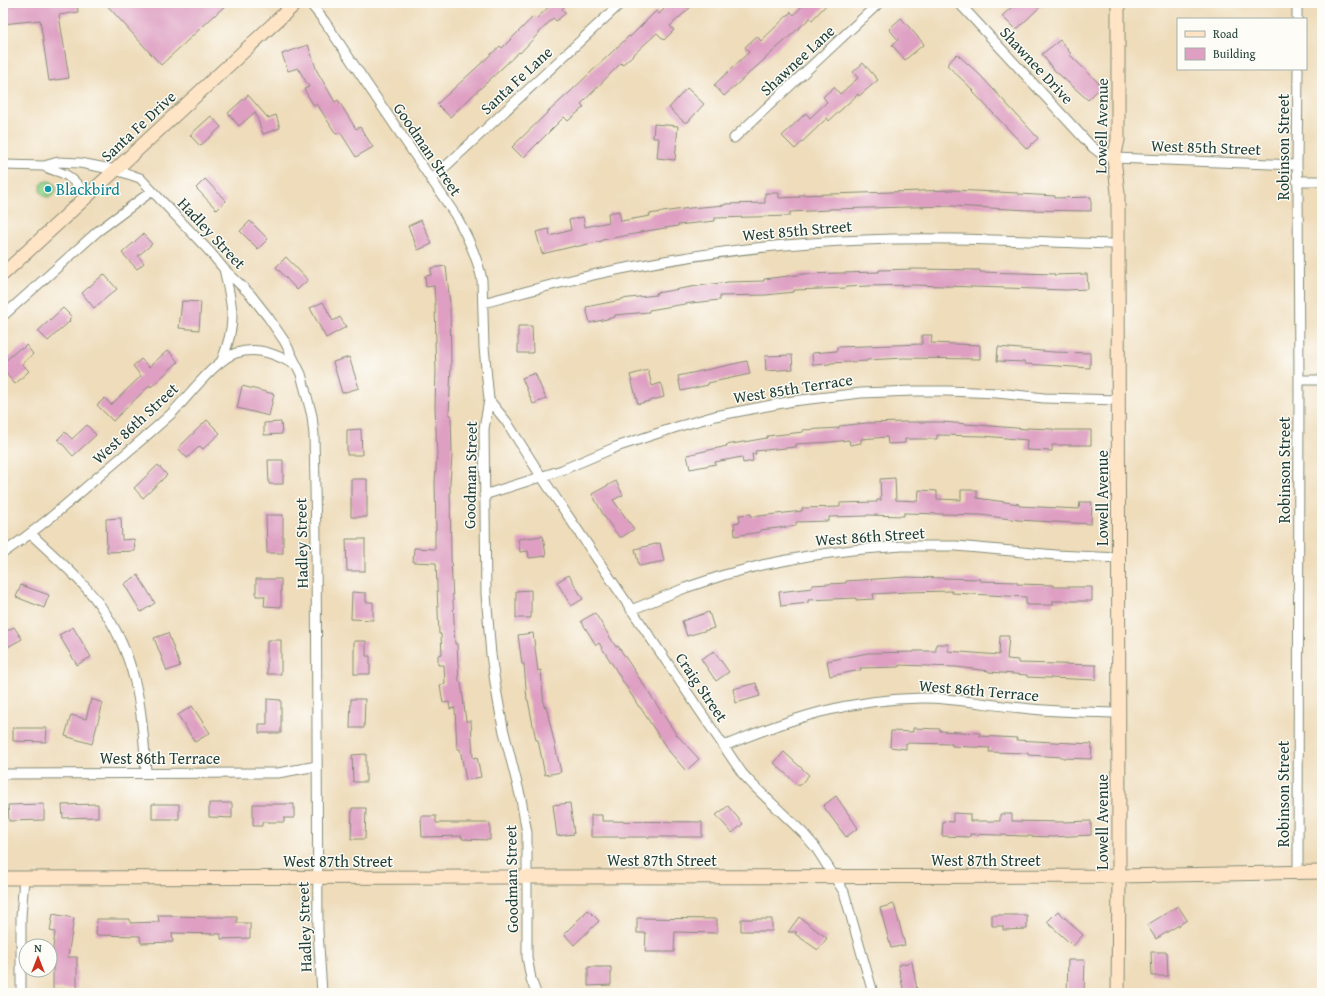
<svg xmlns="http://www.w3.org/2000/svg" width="1325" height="996" viewBox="0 0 1325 996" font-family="'Gentium Book Plus',serif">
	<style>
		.green { fill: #93d48b; stroke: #598860 }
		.building { fill: #de9fc2 }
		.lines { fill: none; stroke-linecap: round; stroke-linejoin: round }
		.street-casing { stroke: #868c77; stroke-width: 11 }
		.secondary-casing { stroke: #868c77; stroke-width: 15 }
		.street { stroke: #fff; stroke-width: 9 }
		.secondary { stroke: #ffe4c6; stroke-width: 13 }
		.culture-dot { fill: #0f9aa8; stroke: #fdfcf7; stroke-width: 1.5 }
		.labels { text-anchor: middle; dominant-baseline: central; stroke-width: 3; stroke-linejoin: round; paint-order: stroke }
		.street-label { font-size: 16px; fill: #1f3d34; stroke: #fdfcf7 }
		.culture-label { font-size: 16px; fill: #0d838f; stroke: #fdfcf7; text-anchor: start }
	</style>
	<rect width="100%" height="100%" fill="#fdfcf7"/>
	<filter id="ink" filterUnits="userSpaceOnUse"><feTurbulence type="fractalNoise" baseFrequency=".025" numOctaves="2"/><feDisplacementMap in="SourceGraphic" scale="8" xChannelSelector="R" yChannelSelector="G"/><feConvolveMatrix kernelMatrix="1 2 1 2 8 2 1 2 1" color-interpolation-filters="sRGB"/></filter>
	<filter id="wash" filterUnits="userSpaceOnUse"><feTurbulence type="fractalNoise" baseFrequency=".012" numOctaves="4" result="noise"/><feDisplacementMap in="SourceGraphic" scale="16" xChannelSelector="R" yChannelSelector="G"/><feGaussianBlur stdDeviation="0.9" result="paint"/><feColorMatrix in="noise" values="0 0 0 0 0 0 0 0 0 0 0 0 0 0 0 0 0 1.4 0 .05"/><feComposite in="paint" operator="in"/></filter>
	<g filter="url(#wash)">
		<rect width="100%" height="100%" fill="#eedcba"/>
		<path class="green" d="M40 189a8 8 0 1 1 16 0a8 8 0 1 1-16 0Z"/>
		<g id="blocks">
			<path class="building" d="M 16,3 L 77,3 L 78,12 L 59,15 L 69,78 L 49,81 L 40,20 L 3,24 L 3,5 L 16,5 Z
				M 105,3 L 228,3 L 161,65 Z
				M 553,3 L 568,3 L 562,9 L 566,13 L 556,21 L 553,18 L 520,53 L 519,52 L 450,117 L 437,104 L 500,46 L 502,48 L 533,17 L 536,19 Z
				M 670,3 L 695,3 L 670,26 L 674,30 L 664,40 L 657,33 L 622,65 L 621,63 L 581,104 L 584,107 L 568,121 L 564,117 L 523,158 L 512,147 L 548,112 L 570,92 L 629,36 L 630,37 L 656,11 L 659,14 Z
				M 805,3 L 828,3 L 812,20 L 810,18 L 724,96 L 714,85 L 749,52 L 745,47 L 757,36 L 761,41 L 791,12 L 794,15 Z
				M 1016,3 L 1044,3 L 1016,30 L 1002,16 Z
				M 901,18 L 924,44 L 905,60 L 892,45 L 898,40 L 889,29 Z
				M 1060,40 L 1071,54 L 1070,55 L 1102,86 L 1088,100 L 1053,69 L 1042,54 Z
				M 308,45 L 317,71 L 335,102 L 338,100 L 356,129 L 360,127 L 373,147 L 356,157 L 340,132 L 336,134 L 317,104 L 314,106 L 304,89 L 309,87 L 298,68 L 288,71 L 282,54 Z
				M 957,54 L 980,75 L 1038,138 L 1027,149 L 973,92 L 974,91 L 947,65 Z
				M 863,63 L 878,80 L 859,96 L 858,94 L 829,121 L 827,118 L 795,149 L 782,136 L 806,113 L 810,118 L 827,102 L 823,97 L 834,87 L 840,94 L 858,78 L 853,72 Z
				M 687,88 L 704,104 L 688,122 L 684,122 L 669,108 Z
				M 248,95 L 268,118 L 276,115 L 280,128 L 263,134 L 255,112 L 239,126 L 228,113 Z
				M 211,116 L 221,127 L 200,146 L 190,135 Z
				M 654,124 L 678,126 L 675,160 L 657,158 L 659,138 L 653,138 Z
				M 205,179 L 226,201 L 217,210 L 196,188 Z
				M 952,190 L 1018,193 L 1018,194 L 1055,196 L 1055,198 L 1091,197 L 1091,211 L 1029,210 L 951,206 L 829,209 L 829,210 L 790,212 L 790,216 L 715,218 L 715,221 L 678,225 L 678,226 L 640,232 L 640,233 L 602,240 L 602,241 L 575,247 L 575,246 L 542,254 L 536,232 L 549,229 L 550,236 L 571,230 L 569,220 L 583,217 L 585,227 L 609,222 L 608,213 L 619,211 L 621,221 L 650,216 L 649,214 L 690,208 L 725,205 L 725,204 L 765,203 L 765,193 L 779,193 L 779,198 L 800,197 L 800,195 Z
				M 421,220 L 432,244 L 418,250 L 408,226 Z
				M 250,221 L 268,239 L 258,249 L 240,231 Z
				M 143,234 L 152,244 L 138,256 L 144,263 L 137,269 L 122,253 Z
				M 286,257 L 308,280 L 297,290 L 276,267 Z
				M 446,266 L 450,304 L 451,365 L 449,415 L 451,415 L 452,456 L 450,483 L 451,558 L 455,644 L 457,644 L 459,682 L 461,682 L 466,721 L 471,721 L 473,758 L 477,757 L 481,777 L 466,780 L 460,749 L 457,749 L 455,708 L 450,709 L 449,702 L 443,703 L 440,685 L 445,684 L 444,665 L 438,665 L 438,655 L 442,654 L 441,634 L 439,634 L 436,563 L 413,562 L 414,548 L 435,549 L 435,530 L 436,530 L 435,482 L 437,454 L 435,407 L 436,370 L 435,342 L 436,342 L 435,303 L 434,286 L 426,287 L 425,276 L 431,275 L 431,268 Z
				M 914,269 L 980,270 L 980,272 L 1055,274 L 1054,275 L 1087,274 L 1088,289 L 1066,290 L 914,285 L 868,286 L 846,287 L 846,288 L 794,290 L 794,292 L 766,295 L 720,296 L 720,300 L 691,303 L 649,310 L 649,312 L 615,315 L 615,317 L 590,323 L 586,307 L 621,300 L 621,299 L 656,295 L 656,293 L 691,287 L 728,282 L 764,281 L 764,279 L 804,274 L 879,272 L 879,270 Z
				M 104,274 L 117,289 L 94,308 L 82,293 Z
				M 182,301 L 201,302 L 199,330 L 179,328 Z
				M 323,302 L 333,321 L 340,317 L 346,327 L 326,338 L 310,308 Z
				M 63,308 L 72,317 L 69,319 L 70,321 L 48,341 L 38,331 Z
				M 518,326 L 532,326 L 533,353 L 518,353 Z
				M 922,335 L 932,335 L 931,343 L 980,345 L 980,359 L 904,358 L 867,360 L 867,361 L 830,363 L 830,364 L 813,365 L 812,353 L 837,351 L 837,347 L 922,344 Z
				M 26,345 L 33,354 L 22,364 L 29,371 L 15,384 L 3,370 L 3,363 L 20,348 L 22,349 Z
				M 998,347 L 1053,352 L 1090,353 L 1090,368 L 1025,364 L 1025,362 L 997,361 Z
				M 168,350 L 178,362 L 151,387 L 150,385 L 113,421 L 97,405 L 105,398 L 111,405 L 141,376 L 133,366 L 141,359 L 149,367 Z
				M 792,355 L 793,369 L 766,371 L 765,356 Z
				M 349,357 L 359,388 L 342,393 L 333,362 Z
				M 747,361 L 750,374 L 708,383 L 708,385 L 681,391 L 678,376 Z
				M 648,370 L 652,386 L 661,383 L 664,397 L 638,404 L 630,375 Z
				M 535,373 L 546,399 L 533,404 L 522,378 Z
				M 242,386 L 274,394 L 269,416 L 237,408 Z
				M 207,420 L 220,433 L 203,449 L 200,446 L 187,458 L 178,448 Z
				M 281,422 L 282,434 L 264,435 L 264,423 Z
				M 905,422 L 942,422 L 1027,429 L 1027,428 L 1053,429 L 1053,430 L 1091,430 L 1091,445 L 1052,445 L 1052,451 L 1026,450 L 1027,440 L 984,436 L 937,435 L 937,439 L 905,439 L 905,443 L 888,444 L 887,437 L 861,439 L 861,443 L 850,445 L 849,440 L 831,442 L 796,444 L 796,447 L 755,451 L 756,454 L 752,454 L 753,461 L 743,463 L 742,457 L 715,462 L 716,464 L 690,469 L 687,455 L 727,446 L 726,445 L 767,438 L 767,436 L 803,432 L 803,430 L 839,428 L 839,426 L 867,423 Z
				M 87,425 L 96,435 L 73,456 L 58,439 L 65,432 L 72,439 Z
				M 361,429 L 362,455 L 347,455 L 347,430 Z
				M 268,460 L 283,460 L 283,484 L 269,484 Z
				M 158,465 L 167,475 L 143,498 L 134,488 Z
				M 895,478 L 896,500 L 918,501 L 919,490 L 937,491 L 937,499 L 961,500 L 961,490 L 977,490 L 977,498 L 1019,504 L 1019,506 L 1079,509 L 1080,502 L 1092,502 L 1091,524 L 1018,520 L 981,515 L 904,513 L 904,516 L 867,515 L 867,516 L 829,517 L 829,521 L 796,522 L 796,526 L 760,530 L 760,532 L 735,536 L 734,523 L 740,522 L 739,515 L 751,514 L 751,517 L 802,511 L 802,508 L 840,507 L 840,503 L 877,502 L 877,500 L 881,500 L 880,479 Z
				M 351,479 L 367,479 L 367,517 L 351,517 Z
				M 616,481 L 623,495 L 613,500 L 634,529 L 622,537 L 619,537 L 604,516 L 592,494 Z
				M 266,515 L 283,515 L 283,553 L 267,553 Z
				M 121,518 L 122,540 L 134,539 L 135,551 L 107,552 L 106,519 Z
				M 543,536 L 546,556 L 529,558 L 528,551 L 520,552 L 518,539 Z
				M 346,539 L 365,539 L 365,571 L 347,571 Z
				M 660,543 L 664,561 L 639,566 L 635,549 Z
				M 138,575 L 155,603 L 141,612 L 124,584 Z
				M 569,575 L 583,599 L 571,606 L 557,582 Z
				M 907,577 L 980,579 L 980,581 L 1017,582 L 1017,584 L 1054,585 L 1054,587 L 1092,587 L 1092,601 L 1053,601 L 1053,605 L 1026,605 L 1026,597 L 952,593 L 952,591 L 907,592 L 873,594 L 874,599 L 856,600 L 856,598 L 808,600 L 808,603 L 781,606 L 779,592 L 812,588 L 812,585 L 846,583 L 846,581 Z
				M 256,579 L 281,579 L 281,607 L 264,606 L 265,596 L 256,596 Z
				M 21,585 L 49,595 L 44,608 L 16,597 Z
				M 531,590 L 531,618 L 516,618 L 516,591 Z
				M 352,592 L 366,593 L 366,602 L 373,602 L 373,620 L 351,619 Z
				M 709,612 L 714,628 L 687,636 L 682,621 Z
				M 595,613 L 616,647 L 618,646 L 676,734 L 699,759 L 686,771 L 668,750 L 640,707 L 639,707 L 599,643 L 596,645 L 581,621 Z
				M 14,627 L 22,639 L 6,648 L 3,643 L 3,633 Z
				M 73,627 L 91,657 L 77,665 L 59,635 Z
				M 168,633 L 180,666 L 167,671 L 154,638 Z
				M 533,633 L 538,671 L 541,670 L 544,707 L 546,706 L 561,772 L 545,775 L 538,740 L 536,740 L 528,700 L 527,700 L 524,664 L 522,664 L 518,635 Z
				M 1000,636 L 1009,636 L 1007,659 L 1018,660 L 1018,663 L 1096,665 L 1096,680 L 1027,677 L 1027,675 L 989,672 L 989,671 L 956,667 L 899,665 L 899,667 L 860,668 L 861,670 L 830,676 L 827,661 L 868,653 L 914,652 L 914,651 L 936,651 L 936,644 L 948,644 L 948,651 L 999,655 Z
				M 267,640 L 281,640 L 281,674 L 267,674 Z
				M 354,641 L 366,641 L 366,656 L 370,656 L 370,674 L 354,674 Z
				M 714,651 L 729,672 L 716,681 L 701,659 Z
				M 756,683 L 760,696 L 736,703 L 733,689 Z
				M 91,699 L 103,703 L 92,744 L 65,736 L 71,715 L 86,719 Z
				M 267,699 L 281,700 L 281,733 L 259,733 L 259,724 L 267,724 Z
				M 351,699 L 365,699 L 364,728 L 350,728 Z
				M 192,706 L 210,733 L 195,742 L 178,715 Z
				M 13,728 L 47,728 L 46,742 L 13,741 Z
				M 913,728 L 940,729 L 940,731 L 980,733 L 980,736 L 1017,738 L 1016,740 L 1092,744 L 1091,759 L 1063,758 L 1063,757 L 1028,755 L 1028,753 L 989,752 L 990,748 L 952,746 L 952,744 L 906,743 L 906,749 L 890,747 L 891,731 L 913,732 Z
				M 784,752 L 809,775 L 799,786 L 774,763 Z
				M 366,754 L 366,782 L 353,782 L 352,755 Z
				M 836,796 L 858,828 L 846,837 L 823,806 Z
				M 209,803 L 232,803 L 232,818 L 209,817 Z
				M 570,803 L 574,834 L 557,836 L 553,805 Z
				M 44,804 L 44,820 L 9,821 L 8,805 Z
				M 98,804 L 98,817 L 63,818 L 62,805 Z
				M 152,804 L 179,804 L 179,819 L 152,819 Z
				M 253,804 L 294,804 L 294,818 L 284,818 L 284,822 L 262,822 L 262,826 L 253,826 Z
				M 728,806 L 743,824 L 732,833 L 716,815 Z
				M 352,808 L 366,808 L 365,839 L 351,839 Z
				M 953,813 L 970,814 L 970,821 L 1000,821 L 1000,814 L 1012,814 L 1012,821 L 1063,822 L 1091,821 L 1091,835 L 1052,837 L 970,834 L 970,837 L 942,836 L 943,821 L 953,822 Z
				M 591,815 L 602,815 L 602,821 L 702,822 L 702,837 L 591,837 Z
				M 421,816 L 436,816 L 436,823 L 490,823 L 490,840 L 462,839 L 462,836 L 422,837 Z
				M 894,904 L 905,945 L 891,948 L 880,908 Z
				M 1178,906 L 1187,920 L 1156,939 L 1147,925 Z
				M 588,910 L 599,921 L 574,945 L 564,934 Z
				M 1058,911 L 1083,935 L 1073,946 L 1047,922 Z
				M 53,914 L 74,918 L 68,957 L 77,957 L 77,989 L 53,989 L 53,948 L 55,932 L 50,931 Z
				M 158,915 L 172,915 L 172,916 L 211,917 L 237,917 L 237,923 L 250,923 L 250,938 L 221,939 L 221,934 L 172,933 L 173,942 L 141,943 L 140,936 L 96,935 L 97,919 L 130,919 L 130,923 L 159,922 Z
				M 992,915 L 1027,915 L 1027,929 L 1003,930 L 1003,926 L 992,926 Z
				M 799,917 L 827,938 L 818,950 L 795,934 L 797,932 L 788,932 Z
				M 637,918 L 717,919 L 717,933 L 675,932 L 674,952 L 645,952 L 646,933 L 637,933 Z
				M 741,919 L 772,919 L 772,931 L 741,931 Z
				M 1151,952 L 1167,952 L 1168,976 L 1152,976 Z
				M 1068,960 L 1085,960 L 1084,993 L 1067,993 Z
				M 912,962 L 917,990 L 904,993 L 898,965 Z
				M 588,967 L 611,967 L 611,985 L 588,986 Z"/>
		</g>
	</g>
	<g filter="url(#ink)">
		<use href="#blocks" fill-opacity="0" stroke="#868c77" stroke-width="1"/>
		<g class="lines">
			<defs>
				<path id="street" d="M 310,3 L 325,22 L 456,216 C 468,237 477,256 482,280 L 484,347 L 489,400 L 484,429 L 486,594 L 491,655 L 496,689 L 503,728 L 521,799 L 527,833 L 527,957 L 531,979 L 536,993
					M 959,3 L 1091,146 L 1100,153 L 1114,158 L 1297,165
					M 1297,3 L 1297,19
					M 1298,69 L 1297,165 L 1298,189 L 1299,380 L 1298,872
					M 734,138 L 879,3
					M 3,165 L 44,166 L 58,162 L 80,163 L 116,170 L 140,178 L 210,252 L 224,269 L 250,294 L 268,317 L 285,342 L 301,374 L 312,416 L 314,435 L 316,539 L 318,931 L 322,993
					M 44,166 C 52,171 62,171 69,177 C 76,182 82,190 88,196
					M 431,180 L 621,3
					M 1297,181 L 1322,181
					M 483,303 C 529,291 574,278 621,269 C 701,253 782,243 864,240 C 949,236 1034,242 1118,244
					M 3,316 L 98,231 L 152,191
					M 222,360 C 237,322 233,308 224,269
					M 1299,380 L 1322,380
					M 489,400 L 506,421 L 541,476 L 742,773 L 753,785 L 803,833 L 816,848 L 844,892 L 873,993
					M 484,495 L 562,470 L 616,447 L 680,426 L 715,416 L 793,401 L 861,393 L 913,391 L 948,391 L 997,393 L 1044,398 L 1119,400
					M 31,534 C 57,559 87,584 106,614 C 138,663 143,716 146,773
					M 3,553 C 37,530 67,504 98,477 C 123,456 148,435 172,413 C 188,397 216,359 236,353 C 259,346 277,355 296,365
					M 631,610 L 685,588 L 724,575 L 762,565 L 808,556 L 852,550 L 902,546 L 956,546 L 1056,555 L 1119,558
					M 724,746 C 791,718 849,699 923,698 C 956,698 989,705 1022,708 C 1054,712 1087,712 1119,713
					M 3,774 L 278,773 L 317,766
					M 21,993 L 21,917 L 24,878"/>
				<path id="secondary" d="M 1118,3 L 1118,140 L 1114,158 L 1118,193 L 1119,876 L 1118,993
					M 3,274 L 296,3
					M 3,878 L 1119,876 L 1322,872"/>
			</defs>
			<use href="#street" class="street-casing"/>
			<use href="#secondary" class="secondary-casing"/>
			<use href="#street" class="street"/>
			<use href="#secondary" class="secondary"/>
		</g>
	</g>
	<circle class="culture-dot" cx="48" cy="189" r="4"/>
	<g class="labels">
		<g class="street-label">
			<text transform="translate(797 60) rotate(-43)">Shawnee Lane</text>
			<text transform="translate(1037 65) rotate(47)">Shawnee Drive</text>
			<text transform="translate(516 80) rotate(-43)">Santa Fe Lane</text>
			<text transform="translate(138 126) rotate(-43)">Santa Fe Drive</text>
			<text transform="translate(1101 126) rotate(-89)">Lowell Avenue</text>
			<text transform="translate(1206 147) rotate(2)">West 85th Street</text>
			<text transform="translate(1283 147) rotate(-90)">Robinson Street</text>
			<text transform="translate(428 149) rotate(56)">Goodman Street</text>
			<text transform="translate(797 230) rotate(-5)">West 85th Street</text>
			<text transform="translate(212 233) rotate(47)">Hadley Street</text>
			<text transform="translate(793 388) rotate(-9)">West 85th Terrace</text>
			<text transform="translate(135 423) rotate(-43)">West 86th Street</text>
			<text transform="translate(1284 470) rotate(-90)">Robinson Street</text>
			<text transform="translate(470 475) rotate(-89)">Goodman Street</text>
			<text transform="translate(1102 498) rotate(-90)">Lowell Avenue</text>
			<text transform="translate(870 536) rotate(-4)">West 86th Street</text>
			<text transform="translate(301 543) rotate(-91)">Hadley Street</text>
			<text transform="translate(702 687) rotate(56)">Craig Street</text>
			<text transform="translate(979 690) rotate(5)">West 86th Terrace</text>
			<text x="160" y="758">West 86th Terrace</text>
			<text transform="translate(1283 794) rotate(-90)">Robinson Street</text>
			<text transform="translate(1102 822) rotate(-90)">Lowell Avenue</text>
			<text x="662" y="860">West 87th Street</text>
			<text x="986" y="860">West 87th Street</text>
			<text x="338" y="861">West 87th Street</text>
			<text transform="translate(511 879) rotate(-91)">Goodman Street</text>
			<text transform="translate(304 927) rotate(-92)">Hadley Street</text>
		</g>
		<g class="culture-label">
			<text x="56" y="189">Blackbird</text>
		</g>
	</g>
	<rect width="1325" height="996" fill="none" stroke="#fdfcf7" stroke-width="16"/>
	<rect x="1177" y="18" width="130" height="52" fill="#fdfcf7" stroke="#a4b0a9"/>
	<rect x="1185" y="31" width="20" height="6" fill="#ffe4c6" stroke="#a4b0a9"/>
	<text x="1213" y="38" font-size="12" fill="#1f3d34">Road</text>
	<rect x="1185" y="48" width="20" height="12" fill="#de9fc2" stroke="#a4b0a9"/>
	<text x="1213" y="58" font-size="12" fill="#1f3d34">Building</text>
	<g transform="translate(38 958)"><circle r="19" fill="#fdfcf7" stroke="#a4b0a9"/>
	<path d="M0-3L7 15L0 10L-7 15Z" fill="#c8321e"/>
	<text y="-6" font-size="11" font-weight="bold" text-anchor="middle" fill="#1f3d34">N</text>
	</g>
</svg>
